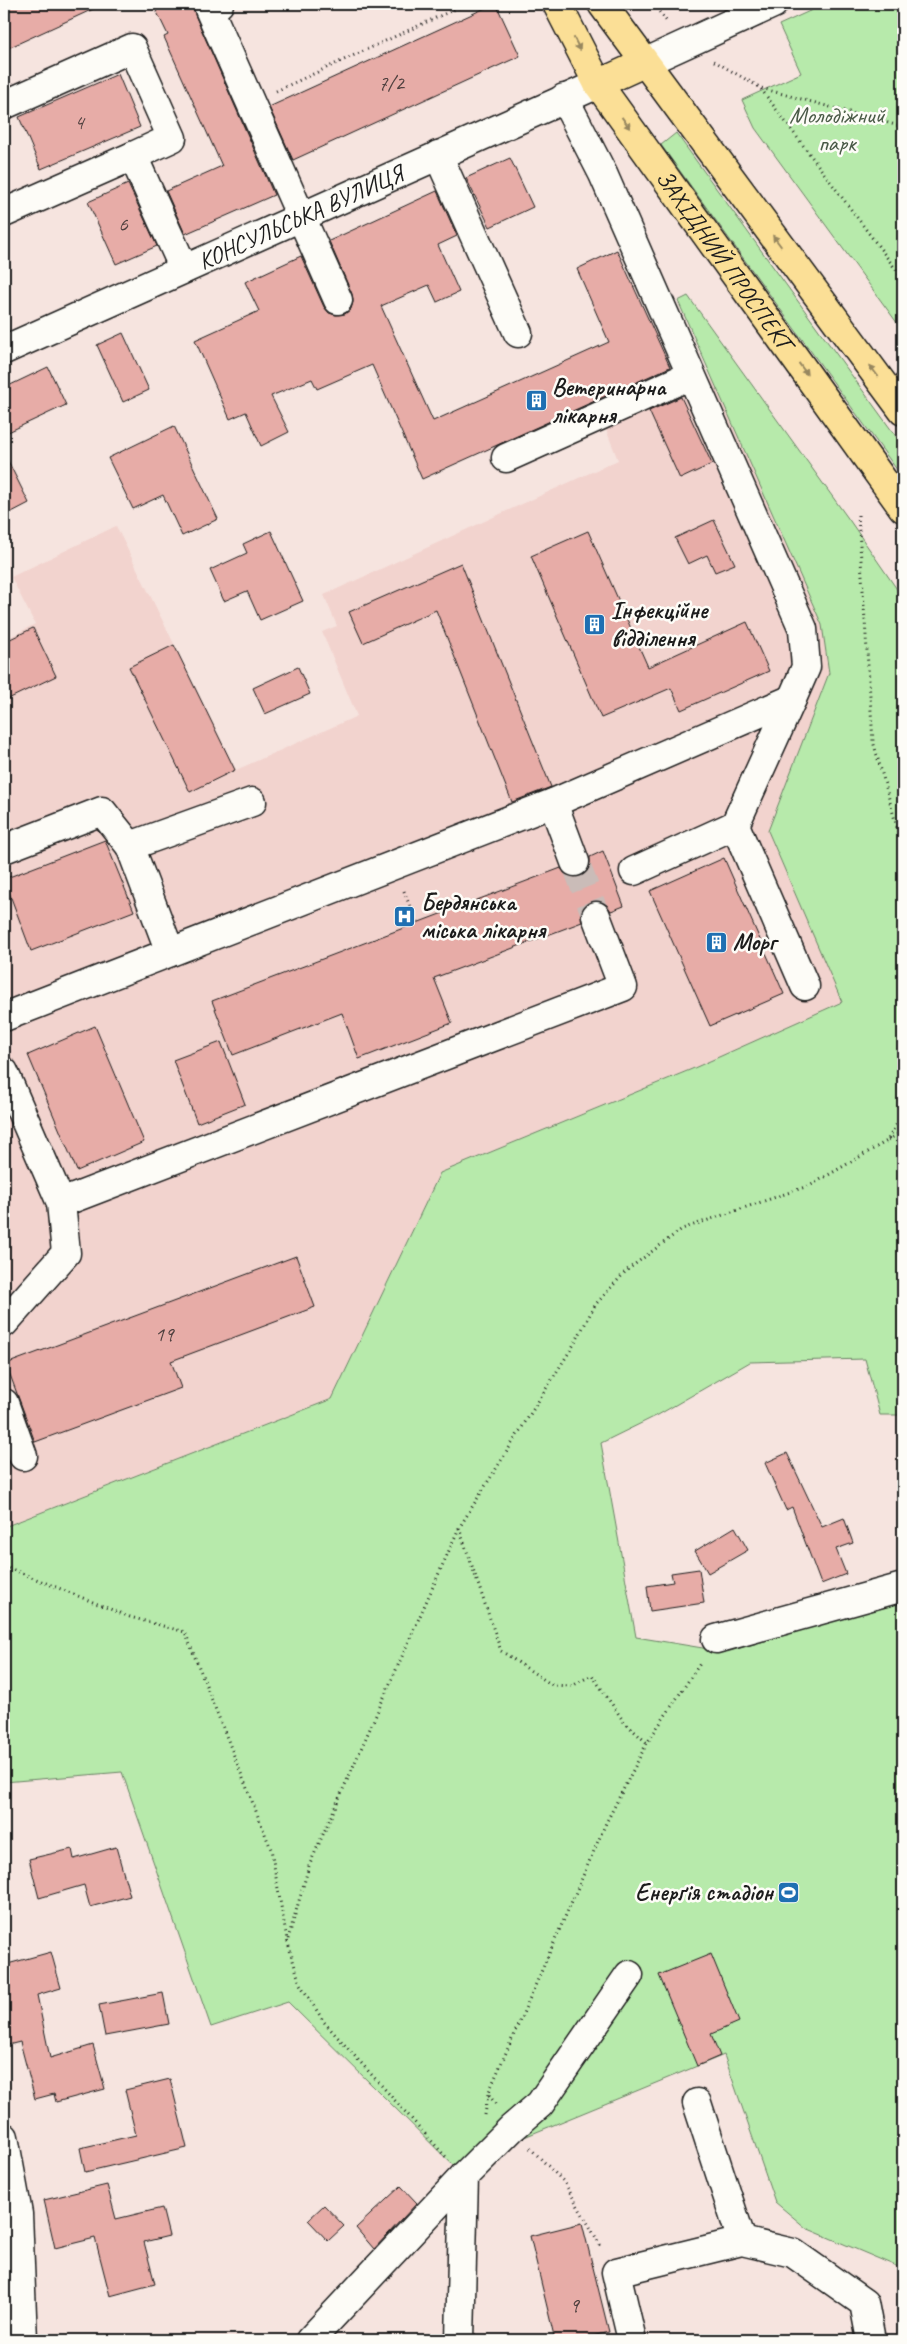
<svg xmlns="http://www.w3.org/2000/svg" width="907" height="2344" viewBox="0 0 907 2344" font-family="Caveat,sans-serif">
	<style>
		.built { fill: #f2d3ce }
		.green { fill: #b7eaab; stroke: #6a8364 }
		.building { fill: #e7aca7; stroke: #1c1c1c }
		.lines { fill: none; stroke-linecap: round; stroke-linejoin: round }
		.minor-tunnel { stroke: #cabcb8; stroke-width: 28; stroke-dasharray: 28 14; stroke-linecap: butt }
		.minor-casing { stroke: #1c1c1c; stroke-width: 31 }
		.major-casing { stroke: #1c1c1c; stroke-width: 31 }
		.path { stroke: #1c1c1c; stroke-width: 3; stroke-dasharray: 1 4; stroke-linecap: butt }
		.minor { stroke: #fdfcf7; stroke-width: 28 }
		.major { stroke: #fbdf96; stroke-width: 28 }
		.oneway { fill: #97875f }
		.labels { text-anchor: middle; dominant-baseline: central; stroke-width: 5; stroke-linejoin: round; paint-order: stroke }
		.number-label { font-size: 21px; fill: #4f403f }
		.park-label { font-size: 24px; fill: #4a5a47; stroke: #fdfcf7 }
		.street-label { font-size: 24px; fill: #1c1c1c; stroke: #fdfcf7 }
		.poi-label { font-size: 24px; font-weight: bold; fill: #1c1c1c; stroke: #fdfcf7; text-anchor: start }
	</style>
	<rect width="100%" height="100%" fill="#f6e4df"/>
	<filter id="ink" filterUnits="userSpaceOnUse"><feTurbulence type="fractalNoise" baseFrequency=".02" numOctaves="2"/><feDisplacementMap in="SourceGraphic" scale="10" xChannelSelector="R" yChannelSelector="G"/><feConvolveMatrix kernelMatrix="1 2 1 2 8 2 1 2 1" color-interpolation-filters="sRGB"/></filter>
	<g filter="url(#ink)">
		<path class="built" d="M 713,379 L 822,625 L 829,673 L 768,831 L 843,1002 L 692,1069 L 440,1173 L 332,1399 L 4,1527 L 4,640 L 35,624 L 11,577 L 116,526 L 236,770 L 357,716 L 322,632 L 337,626 L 324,595 L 618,460 L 605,427 Z"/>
		<path class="green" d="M 825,4 L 903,4 L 903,331 L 755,128 L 742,100 L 801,73 L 779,25 Z
			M 676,133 L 903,446 L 903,478 L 661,145 Z
			M 688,296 L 850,521 L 903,598 L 903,1415 L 880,1415 L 865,1359 L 750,1362 L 658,1415 L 601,1443 L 636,1637 L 727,1652 L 903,1600 L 903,2269 L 806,2228 L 775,2202 L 724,2055 L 517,2140 L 472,2184 L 288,2002 L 211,2027 L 122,1772 L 4,1782 L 4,1527 L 332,1399 L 440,1173 L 692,1069 L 842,1002 L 768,831 L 829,673 L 822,625 L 678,301 Z"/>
		<path class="building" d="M 4,4 L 104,4 L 4,50 Z
			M 153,4 L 195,4 L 195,15 L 274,195 L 185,234 L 166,191 L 222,166 L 164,37 L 168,35 Z
			M 494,4 L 496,4 L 520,56 L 293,160 L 269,107 Z
			M 118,74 L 140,127 L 41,169 L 19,117 Z
			M 510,158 L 533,207 L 490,227 L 466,178 Z
			M 128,184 L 157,246 L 116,264 L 88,202 Z
			M 437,191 L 457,236 L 438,245 L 459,292 L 437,302 L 429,285 L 381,306 L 433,421 L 609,342 L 577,269 L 617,250 L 670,367 L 422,479 L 372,365 L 317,389 L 312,379 L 271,396 L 289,432 L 261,446 L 246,412 L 230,419 L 195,340 L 259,311 L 245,282 L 301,256 L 324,307 L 329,313 L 336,315 L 345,314 L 351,309 L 353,302 L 352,294 L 329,241 Z
			M 123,333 L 149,390 L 123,402 L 97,345 Z
			M 48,367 L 66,405 L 4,434 L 4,388 Z
			M 681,397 L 712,464 L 680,479 L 649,411 Z
			M 174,426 L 218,519 L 182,536 L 163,495 L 133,509 L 108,458 Z
			M 4,453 L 29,503 L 4,516 Z
			M 714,520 L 735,564 L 715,572 L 707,555 L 688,564 L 675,538 Z
			M 271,531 L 303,601 L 260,620 L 247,591 L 224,601 L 210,570 L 247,553 L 243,544 Z
			M 588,531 L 648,667 L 747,622 L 769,671 L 681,710 L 671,688 L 601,718 L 531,556 Z
			M 461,563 L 551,787 L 512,802 L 436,610 L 363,643 L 349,612 Z
			M 33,628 L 56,676 L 4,701 L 4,642 Z
			M 174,645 L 235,770 L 190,792 L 129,667 Z
			M 298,667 L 310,694 L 265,714 L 253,688 Z
			M 105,840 L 134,911 L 31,951 L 4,879 Z
			M 603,851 L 624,906 L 611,911 L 606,904 L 599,901 L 590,902 L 584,907 L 581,913 L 582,922 L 434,978 L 452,1023 L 359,1059 L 342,1013 L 233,1055 L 212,1001 L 561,868 L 565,874 L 572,877 L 581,876 L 587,872 L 590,865 L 590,857 Z
			M 724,858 L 784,994 L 710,1026 L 650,891 Z
			M 95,1026 L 144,1142 L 77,1171 L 28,1055 Z
			M 221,1042 L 245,1104 L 197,1123 L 173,1060 Z
			M 296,1256 L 315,1307 L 171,1361 L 181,1388 L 35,1442 L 6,1364 Z
			M 787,1453 L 822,1527 L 844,1518 L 853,1543 L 836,1549 L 846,1574 L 821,1584 L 792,1507 L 786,1510 L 765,1463 Z
			M 735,1527 L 748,1550 L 708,1573 L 695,1551 Z
			M 699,1569 L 704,1603 L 650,1611 L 647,1586 L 673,1582 L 671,1573 Z
			M 116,1847 L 130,1896 L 90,1907 L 84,1885 L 39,1898 L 29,1859 L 72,1849 L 74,1859 Z
			M 51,1952 L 61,1988 L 37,1995 L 50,2058 L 93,2045 L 105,2089 L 56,2102 L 54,2094 L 35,2099 L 20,2042 L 4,2046 L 4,2007 L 9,2006 L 4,1987 L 4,1965 Z
			M 711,1954 L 739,2022 L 711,2034 L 720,2056 L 697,2066 L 659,1975 Z
			M 163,1993 L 169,2024 L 105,2036 L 99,2005 Z
			M 170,2079 L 187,2148 L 85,2172 L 80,2148 L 136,2135 L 125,2090 Z
			M 107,2185 L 116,2219 L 162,2208 L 169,2236 L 144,2242 L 155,2284 L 110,2296 L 95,2238 L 55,2248 L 44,2200 Z
			M 401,2186 L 417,2203 L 374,2249 L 356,2228 Z
			M 324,2205 L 344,2226 L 328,2241 L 308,2220 Z
			M 582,2223 L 609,2332 L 575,2340 L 555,2340 L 530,2236 Z"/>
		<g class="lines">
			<path class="minor-tunnel" d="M 575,862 L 596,916"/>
			<defs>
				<g id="minor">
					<path d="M 219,4 L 209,9 L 338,300"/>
					<path d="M 644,63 L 773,4"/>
					<path d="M 564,98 L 603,174 L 803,629 L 806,667 L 792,699"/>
					<path d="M 4,105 L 132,48 L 172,138 L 133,156"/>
					<path d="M 438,155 L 518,333"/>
					<path d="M 4,213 L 133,156 L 184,269"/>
					<path id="s1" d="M 4,350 L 598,84"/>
					<path d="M 506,458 L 691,375"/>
					<path d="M 553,803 L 575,862"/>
					<path d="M 735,825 L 805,986"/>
					<path d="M 130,846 L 252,802"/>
					<path d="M 4,849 L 102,811 L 130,846 L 170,952"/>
					<path d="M 4,1017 L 553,803 L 792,699 L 735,825 L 634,871"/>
					<path d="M 4,1072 L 61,1203 L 623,987 L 596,916"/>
					<path d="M 4,1323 L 66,1253 L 61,1203"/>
					<path d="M 4,1403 L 23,1456"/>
					<path d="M 716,1639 L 903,1587"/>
					<path d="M 697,2103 L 742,2241"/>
					<path d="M 4,2137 L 18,2214 L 23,2340"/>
					<path d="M 310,2340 L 464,2176"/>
					<path d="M 460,2340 L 464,2176 L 512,2128 L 540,2104 L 629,1975"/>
					<path d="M 632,2340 L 616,2272 L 742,2241 L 793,2253 L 864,2303 L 871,2340"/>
				</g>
				<g id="major">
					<path id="s2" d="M 557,4 L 598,84 L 903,508"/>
					<path d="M 602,4 L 903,411"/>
					<path d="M 598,84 L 644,63"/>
				</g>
			</defs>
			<use href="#minor" class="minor-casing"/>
			<use href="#major" class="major-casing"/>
			<path class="path" d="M 653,4 L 668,23
				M 714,61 L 761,88 L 903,127
				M 761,89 L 903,279
				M 276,91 L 466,4
				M 858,515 L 873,741 L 903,849
				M 404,891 L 416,923
				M 888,1140 L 903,1131
				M 459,1528 L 501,1651 L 552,1685 L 572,1686 L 592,1675 L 624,1722 L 647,1743
				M 4,1566 L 130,1617 L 185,1632 L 271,1849 L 287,1940 L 300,1984 L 324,2022 L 446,2157
				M 288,1939 L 309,1866 L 459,1528 L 576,1341 L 595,1305 L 627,1270 L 682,1229 L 811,1185 L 887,1141 L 903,1113
				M 489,2095 L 497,2106
				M 485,2115 L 488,2094 L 606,1823 L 647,1743 L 701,1662
				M 530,2148 L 564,2182 L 602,2248"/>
			<use href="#minor" class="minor"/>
			<use href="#major" class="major"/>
		</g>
		<defs><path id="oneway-solid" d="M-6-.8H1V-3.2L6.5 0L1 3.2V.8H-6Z" transform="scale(1.25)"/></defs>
		<g class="oneway">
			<use href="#oneway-solid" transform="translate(577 44) rotate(63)"/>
			<use href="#oneway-solid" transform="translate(626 123) rotate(54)"/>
			<use href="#oneway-solid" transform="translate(777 241) rotate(-127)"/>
			<use href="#oneway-solid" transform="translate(803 369) rotate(54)"/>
			<use href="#oneway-solid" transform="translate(874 371) rotate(-127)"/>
		</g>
	</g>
	<defs>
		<symbol id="building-square" viewBox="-11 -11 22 22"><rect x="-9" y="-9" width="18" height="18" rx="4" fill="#1f6fb2" stroke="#fdfcf7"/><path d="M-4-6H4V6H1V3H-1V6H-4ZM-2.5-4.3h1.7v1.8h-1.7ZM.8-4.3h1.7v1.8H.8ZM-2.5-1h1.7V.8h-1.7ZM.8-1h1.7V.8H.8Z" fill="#fff"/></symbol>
		<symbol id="hospital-square" viewBox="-11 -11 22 22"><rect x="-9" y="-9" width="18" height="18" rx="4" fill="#1f6fb2" stroke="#fdfcf7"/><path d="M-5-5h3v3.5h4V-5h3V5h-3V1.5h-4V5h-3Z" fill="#fff"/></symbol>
		<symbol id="stadium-square" viewBox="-11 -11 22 22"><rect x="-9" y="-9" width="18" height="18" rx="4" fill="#1f6fb2" stroke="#fdfcf7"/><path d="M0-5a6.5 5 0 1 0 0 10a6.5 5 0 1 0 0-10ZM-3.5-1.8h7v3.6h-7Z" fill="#fff"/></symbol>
	</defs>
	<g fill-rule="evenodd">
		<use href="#building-square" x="524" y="388" width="25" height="25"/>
		<use href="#building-square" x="582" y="612" width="25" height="25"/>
		<use href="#hospital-square" x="392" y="904" width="25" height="25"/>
		<use href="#building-square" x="704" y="930" width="25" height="25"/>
		<use href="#stadium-square" x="776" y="1880" width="25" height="25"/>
	</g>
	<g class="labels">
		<g class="number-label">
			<text x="391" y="83">7/2</text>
			<text x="79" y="122">4</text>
			<text x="123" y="224">6</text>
			<text x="164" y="1334">19</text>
			<text x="574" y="2305">9</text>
		</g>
		<g class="park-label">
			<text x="837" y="115">Молодіжний<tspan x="837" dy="28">парк</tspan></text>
		</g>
		<g class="street-label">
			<text stroke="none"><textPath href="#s1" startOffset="325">КОНСУЛЬСЬКА ВУЛИЦЯ</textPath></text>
			<text stroke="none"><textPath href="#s2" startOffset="306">ЗАХІДНИЙ ПРОСПЕКТ</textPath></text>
		</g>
		<g class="poi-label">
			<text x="552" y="387">Ветеринарна<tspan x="552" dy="28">лікарня</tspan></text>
			<text x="611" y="610">Інфекційне<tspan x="611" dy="28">відділення</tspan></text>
			<text x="421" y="902">Бердянська<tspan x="421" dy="28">міська лікарня</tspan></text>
			<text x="733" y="942">Морг</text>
			<text x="773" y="1892" text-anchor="end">Енерґія стадіон</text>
		</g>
	</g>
	<rect width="907" height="2344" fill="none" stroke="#fdfcf7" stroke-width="20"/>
	<rect x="10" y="10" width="887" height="2324" fill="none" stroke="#1c1c1c" stroke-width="2" filter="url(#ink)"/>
</svg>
